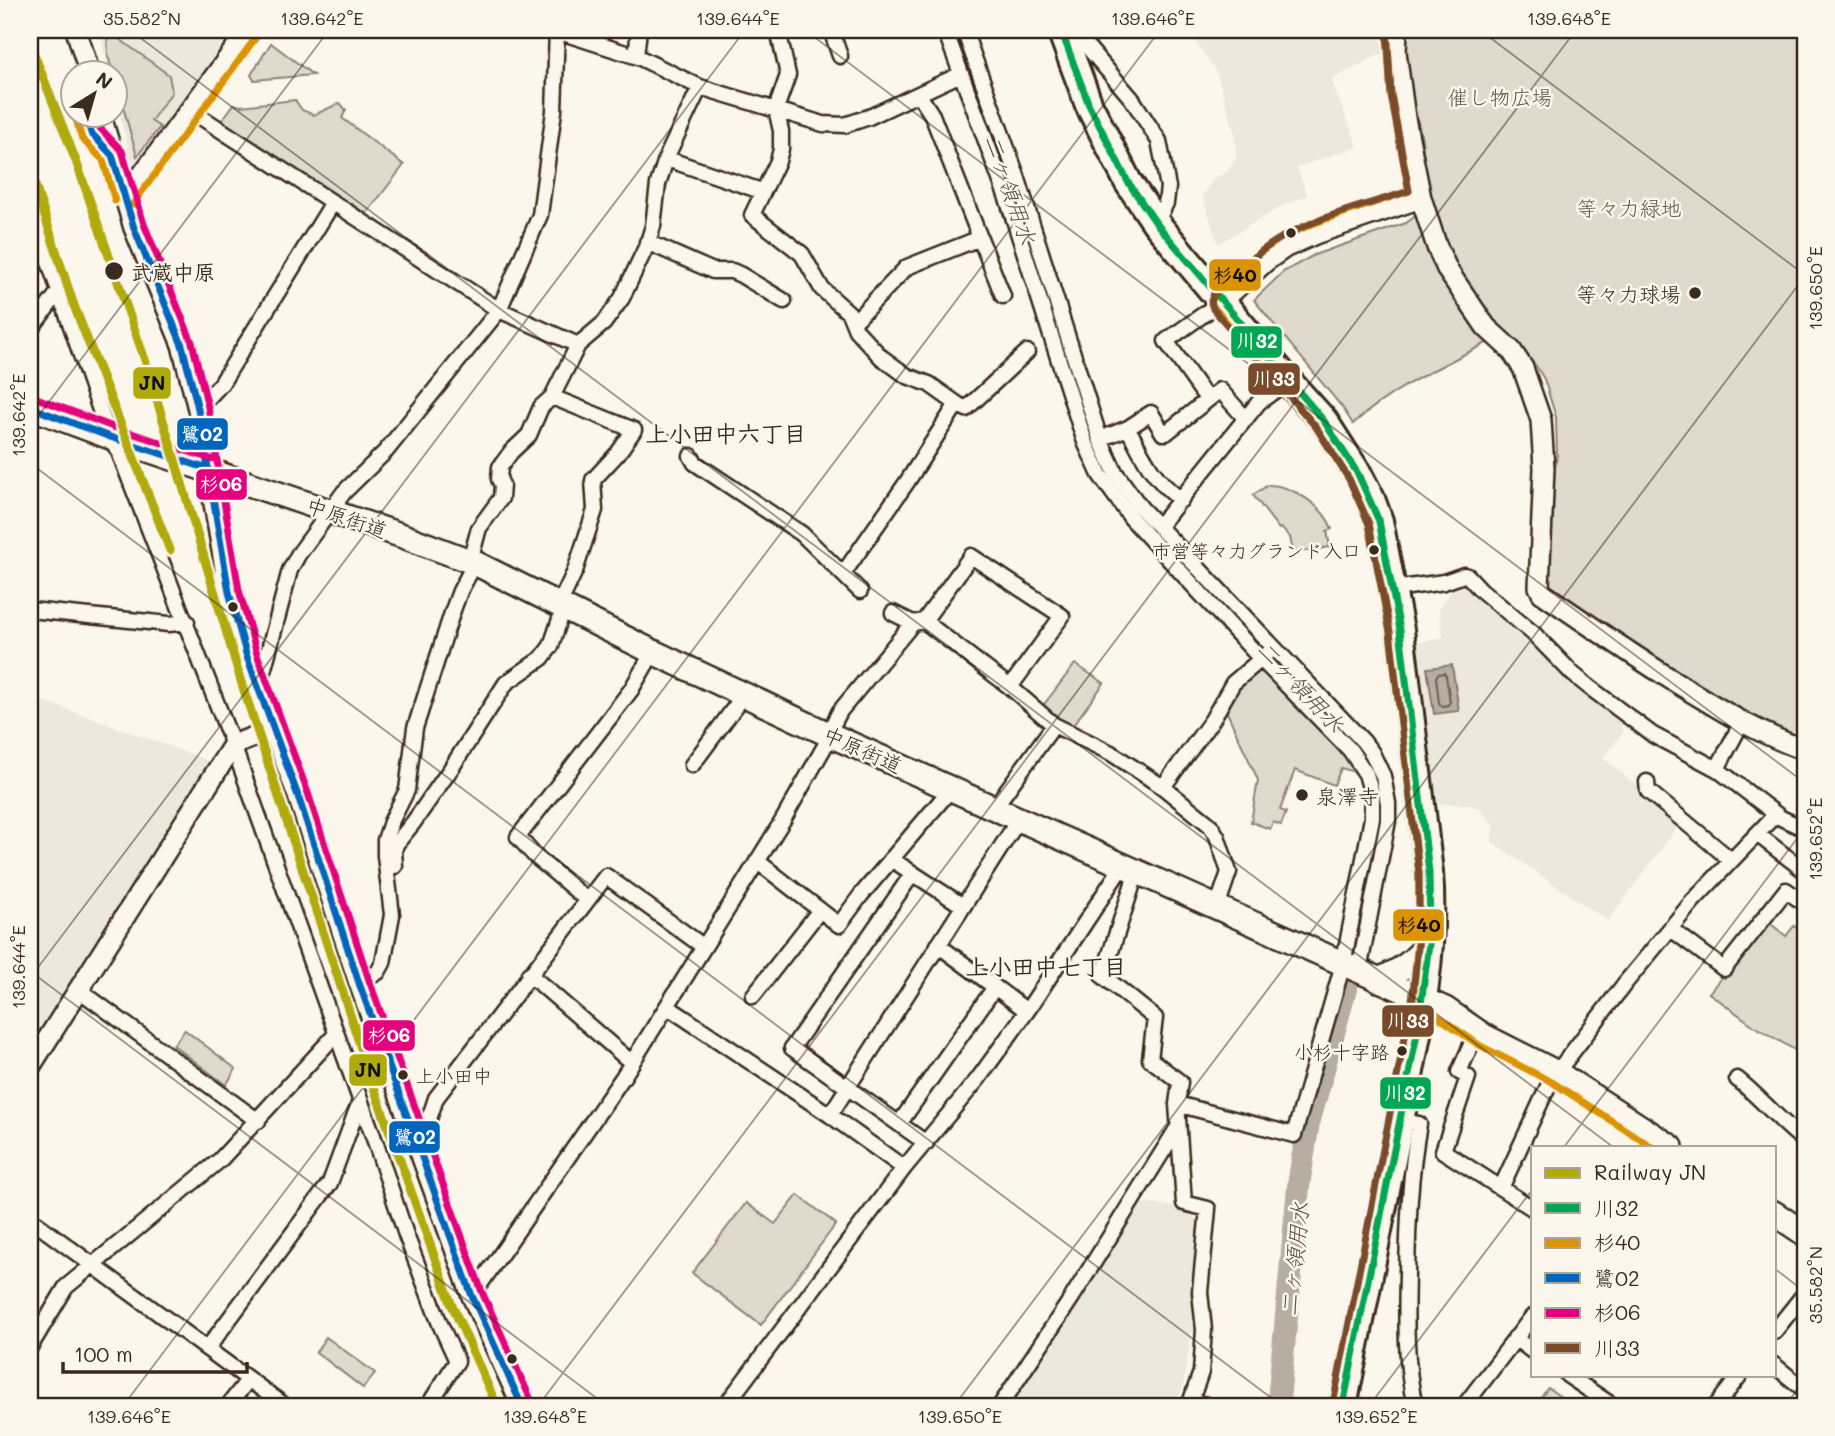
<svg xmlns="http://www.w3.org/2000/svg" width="1835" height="1436" viewBox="0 0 1835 1436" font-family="Mali,'Klee One',sans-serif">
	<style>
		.built { fill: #ede8dd }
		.green { fill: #dfd9ce; stroke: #8d8276; stroke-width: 2 }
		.water { fill: #b6aea2; stroke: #85796d; stroke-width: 2 }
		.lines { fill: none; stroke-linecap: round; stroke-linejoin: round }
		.shore { stroke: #6c5f53; stroke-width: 2 }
		.river { stroke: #b6aea2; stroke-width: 23 }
		.street-casing { stroke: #3b2a1e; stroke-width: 19 }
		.secondary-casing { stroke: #3b2a1e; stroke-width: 24 }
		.primary-casing { stroke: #3b2a1e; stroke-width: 28 }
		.highway-casing { stroke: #3b2a1e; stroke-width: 32 }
		.street { stroke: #fbf7ec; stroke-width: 14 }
		.secondary { stroke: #fbf7ec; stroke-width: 19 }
		.primary { stroke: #fbf7ec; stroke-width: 23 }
		.highway { stroke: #fbf7ec; stroke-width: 26 }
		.bus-1-casing { stroke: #fbf7ec; stroke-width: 12 }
		.bus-2-casing { stroke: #fbf7ec; stroke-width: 12 }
		.bus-3-casing { stroke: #fbf7ec; stroke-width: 12 }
		.bus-4-casing { stroke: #fbf7ec; stroke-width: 12 }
		.bus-5-casing { stroke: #fbf7ec; stroke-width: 12 }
		.bus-1 { stroke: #00a651; stroke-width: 7 }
		.bus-2 { stroke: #db9304; stroke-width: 7 }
		.bus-3 { stroke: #0065bd; stroke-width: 7 }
		.bus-4 { stroke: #e5007d; stroke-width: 7 }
		.bus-5 { stroke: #7a4b2a; stroke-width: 7 }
		.rail-1-casing { stroke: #fbf7ec; stroke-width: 14 }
		.rail-1 { stroke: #b1aa0c; stroke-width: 9 }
		.ticks { fill: none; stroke: #3b2a1e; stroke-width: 2; stroke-opacity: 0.45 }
		.bus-dot { fill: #3b2a1e; stroke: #fbf7ec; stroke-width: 2.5 }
		.labels { text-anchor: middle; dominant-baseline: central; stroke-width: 5; stroke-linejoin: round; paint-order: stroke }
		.bus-label { font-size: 19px; fill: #3b2a1e; stroke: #fbf7ec; text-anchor: end }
		.park-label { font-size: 21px; fill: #64564a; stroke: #fbf7ec }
		.stop-label { font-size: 21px; font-weight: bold; fill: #3b2a1e; stroke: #fbf7ec; text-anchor: start }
		.poi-label { font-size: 21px; fill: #3b2a1e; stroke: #fbf7ec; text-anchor: end }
		.street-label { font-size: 21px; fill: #3b2a1e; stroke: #fbf7ec }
		.water-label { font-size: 23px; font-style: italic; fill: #605246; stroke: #fbf7ec }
		.neighbourhood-label { font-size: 23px; font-weight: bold; fill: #3b2a1e; stroke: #fbf7ec }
		.line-badge { stroke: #fbf7ec; stroke-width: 2.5 }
		.badge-label { font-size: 19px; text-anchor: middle; font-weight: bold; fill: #fff }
		.pale-badge-label { font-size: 19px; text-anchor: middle; font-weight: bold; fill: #111 }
		.neatline { fill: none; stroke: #3b2a1e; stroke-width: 2.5 }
		.ticks-label { font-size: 18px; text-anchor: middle; fill: #3b2a1e }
	</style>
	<rect width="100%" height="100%" fill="#fbf7ec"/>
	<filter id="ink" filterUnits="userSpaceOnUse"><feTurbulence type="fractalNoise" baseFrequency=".0143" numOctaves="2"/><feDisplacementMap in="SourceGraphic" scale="14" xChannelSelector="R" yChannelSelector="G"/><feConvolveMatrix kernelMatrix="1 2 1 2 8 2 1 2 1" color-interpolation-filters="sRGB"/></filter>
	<g filter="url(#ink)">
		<path class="built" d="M 100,30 L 236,30 L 137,166 L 132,166 L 116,98 L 116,74 L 109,73 Z
			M 1187,30 L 1384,30 L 1385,52 L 1331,80 L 1358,147 L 1297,167 L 1307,195 L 1277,209 L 1218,244 L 1202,195 L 1215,178 L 1227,172 L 1236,159 L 1235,134 L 1216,71 Z
			M 1463,579 L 1624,720 L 1620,727 L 1624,731 L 1603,758 L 1681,822 L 1608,921 L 1492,842 L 1493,824 L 1480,809 L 1469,804 L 1430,804 L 1431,786 L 1416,643 L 1443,637 L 1439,608 L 1453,588 L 1453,582 Z
			M 30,696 L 210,761 L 213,768 L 30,1055 Z
			M 1138,1202 L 1182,1208 L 1198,1220 L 1192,1330 L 1183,1386 L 1175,1406 L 1005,1406 L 1060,1328 Z"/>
		<path class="green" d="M 107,30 L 169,75 L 172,92 L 151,121 L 160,127 L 137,156 L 116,82 L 116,74 L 113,73 L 108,56 Z
			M 1404,30 L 1805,30 L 1805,741 L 1763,725 L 1678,674 L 1598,622 L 1549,584 L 1551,495 L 1557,454 L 1556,417 L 1544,379 L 1536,366 L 1504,334 C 1453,361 1397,384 1353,424 L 1342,407 L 1254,300 L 1283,272 L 1314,255 L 1406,223 L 1433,203 L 1424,163 L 1422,139 L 1410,88 L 1404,53 Z
			M 271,43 L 313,75 L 254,80 L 251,75 Z
			M 295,100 L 302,110 L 314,115 L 340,103 L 346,110 L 342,118 L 404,165 L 364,217 L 220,123 L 234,104 L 240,106 Z
			M 1268,485 C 1292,485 1324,506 1332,529 L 1327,531 L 1330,547 L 1293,553 L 1290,537 L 1281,528 L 1279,529 L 1253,495 Z
			M 1075,664 L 1104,683 L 1071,728 L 1042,707 Z
			M 1259,666 L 1350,759 L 1358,773 L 1341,768 L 1334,785 L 1295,770 L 1280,810 L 1286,812 L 1281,825 L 1273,822 L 1270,829 L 1251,822 L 1258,780 L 1225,708 L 1230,696 Z
			M 1766,920 L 1786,936 L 1794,926 L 1800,931 L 1805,924 L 1805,1020 L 1799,1028 L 1805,1033 L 1805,1056 L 1754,1026 L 1709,993 Z
			M 185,1030 L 236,1069 L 226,1085 L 173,1045 Z
			M 798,1195 L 836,1224 L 761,1325 L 692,1273 L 746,1203 L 775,1224 Z
			M 326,1337 L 375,1373 L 363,1388 L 316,1352 Z
			M 1548,1388 L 1574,1406 L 1535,1406 Z"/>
		<path class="water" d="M 1452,665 L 1459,711 L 1434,714 L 1427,668 Z"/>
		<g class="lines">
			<path class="shore" d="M 1444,673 L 1446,676 L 1450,702 L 1448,705 L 1442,706 L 1439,703 L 1436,677 L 1438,674 Z"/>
			<path class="river" d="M 954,30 L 1014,193 L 1093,444 L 1120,493 L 1154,532 L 1226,607
				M 1252,634 L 1359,749 L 1375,777 L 1380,812 L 1375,851 L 1347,984 L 1308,1125 L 1299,1182 L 1278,1406"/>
			<defs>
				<path id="street" d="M 778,30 L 788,75 L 776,109 L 781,131 L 781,149 L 778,161 L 752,215 L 802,254 L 822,289 L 849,313 L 856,330 L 881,357 L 907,376 L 929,384 L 957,404
					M 831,30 L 840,56
					M 945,30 L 1008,201 L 1085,442 L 1100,475 L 1131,518 L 1261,659 L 1350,750 L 1366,774 L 1372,794 L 1372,818 L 1343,964 L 1294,1135 L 1177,1104
					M 964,30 L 1017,176 L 1100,439 L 1115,472 L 1141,508 L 1363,741 L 1372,753 L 1383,776 L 1388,803 L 1388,821 L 1359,971
					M 1073,30 L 1132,99 L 1159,141 L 1168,187 L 1166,203 L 1156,223
					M 557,31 L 638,57 L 700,87 L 823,124 L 845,125 L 869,117 L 961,74
					M 636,56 L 639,30
					M 190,110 L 499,310 L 578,345
					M 667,159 L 761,191
					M 30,207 L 102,416 L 110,437 L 119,452 L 233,745 L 376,1144 L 406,1235 L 440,1324 L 457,1361 L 428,1406
					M 980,238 L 1003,296
					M 647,242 L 713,271 L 732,271 L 741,275 L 784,301
					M 854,322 L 907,267 L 980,238 L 932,115 L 919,95
					M 30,330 L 58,293
					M 552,397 L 634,430 L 618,453 L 593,480 L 595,510 L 575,571 L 559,605
					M 1207,399 L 1166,341 L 1221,302
					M 198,409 L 221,384 L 332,204
					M 1128,428 C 1144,459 1153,479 1181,500
					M 1100,439 L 1128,428 L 1151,413 L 1163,433 L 1166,433 L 1220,390 L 1246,419
					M 691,456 L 695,463 L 802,534 L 860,591
					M 1159,526 L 1259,402 L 1288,381
					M 470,561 L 479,528 L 501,498 L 502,485 L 499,479 L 500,467 L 511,452 L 529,435 L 541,407 L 552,397 L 578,345 L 604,323 L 622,298 L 647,245 L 653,226 L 658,184 L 667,156 L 700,87
					M 843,574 L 907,482 L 957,404 L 966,409 L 1027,352
					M 1394,589 L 1444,582 L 1464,575 L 1468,576 L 1481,590 L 1534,634 L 1573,674 L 1589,687 L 1653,735 L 1717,769 L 1781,818 L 1805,829
					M 30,610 L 169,624 L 187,622
					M 893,613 L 913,623 L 924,621 L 1010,687 L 1054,725 L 1111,753 L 1163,787 L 1210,825 L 1217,836 L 1229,872 L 1217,907
					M 924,621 L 971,556 L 1062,616 L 1010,687
					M 259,687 L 290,570 L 298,555 L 344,492 L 386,451 L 499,310 L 540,215 L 554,111 L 557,30
					M 828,734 L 840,711 L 913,623
					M 692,765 L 744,695
					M 1717,769 L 1742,722
					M 1647,782 L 1648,791 L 1731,860
					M 1163,787 L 1212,720 L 1233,683 L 1267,654
					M 994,808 L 1054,725
					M 1757,834 L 1805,871
					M 891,859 L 963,906
					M 757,861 L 839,925 L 861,895 L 945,796 L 949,787
					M 395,866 L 394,851 L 396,844 L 413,823 L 452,767 L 506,683 L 542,658 L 551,646 L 564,607
					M 1137,871 L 1103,976 L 1155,1018 L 1150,1059 L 1180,1082 L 1177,1104 L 1184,1203 L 1208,1209 L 1200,1292 L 1204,1330 L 1201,1372 L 1189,1406
					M 913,873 L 792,1048 L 926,1143
					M 587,900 L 535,856 L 518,837 L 631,690 L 653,652
					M 1671,929 L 1724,969 L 1786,890 L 1805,904
					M 938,945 L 1027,1011
					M 529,974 L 632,1063
					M 359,983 L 378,972 L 383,963 L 392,915 L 385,856 L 385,840 L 391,822 L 407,790 L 415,728 L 453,610 L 460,591 L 475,563
					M 79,990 L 258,1121
					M 753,996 L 820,910
					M 668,1007 L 830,1115 L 904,1168
					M 1477,1031 L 1459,1072 L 1468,1077 L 1443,1151 L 1532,1208
					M 1737,1079 C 1761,1098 1781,1123 1805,1141
					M 830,1115 L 1019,819
					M 1400,1120 L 1419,1124 C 1410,1174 1408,1223 1407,1273 C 1406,1317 1405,1364 1415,1406
					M 899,1124 L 995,987
					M 417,1145 L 426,1128 L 436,1098 L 606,876 L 704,947
					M 1501,1188 L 1551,1080 L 1626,982 L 1693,901 L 1776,814
					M 30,1219 L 285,1406
					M 472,1296 L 623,1077 L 783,820 L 831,735
					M 1774,1332 L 1805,1293
					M 1515,1338 L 1532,1351
					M 30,1347 L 66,1287 L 220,1160 L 336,1034
					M 207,1349 L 330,1183 L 360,1101
					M 1774,1365 L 1805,1390
					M 1567,1375 L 1613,1406
					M 1192,1400 L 1208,1406
					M 228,1406 L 248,1380
					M 725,1406 L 904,1168 L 978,1079 L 1027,1011 L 1123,865
					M 1000,1406 L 1071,1299 L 1178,1127
					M 1464,1406 L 1532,1317
					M 1716,1406 L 1740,1375"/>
				<path id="secondary" d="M 76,30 L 90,74
					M 1397,30 L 1396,52 L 1405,118 L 1421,198 L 1437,247 L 1448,271 L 1486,327 L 1511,350 L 1523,368 L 1541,420 L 1544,468 L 1539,587 L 1542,593 C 1587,624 1631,654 1677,683 C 1719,709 1757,733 1805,750
					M 101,116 L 134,228 L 182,345 L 198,409 L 229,592 L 247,657 L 298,796 L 359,983 L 472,1296 L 522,1406
					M 125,198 L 249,30
					M 1221,302 L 1266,261 L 1286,247 L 1315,234 L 1421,198
					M 30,1067 L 233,745 L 274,729"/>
				<path id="primary" d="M 30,407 L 110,437 L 403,536 L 475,563 L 653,652 L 828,734 L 1445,1009 L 1484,1036 L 1557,1073 L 1671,1147
					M 1378,980 C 1400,971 1416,961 1430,940
					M 1774,1213 L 1805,1234"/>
				<path id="highway" d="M 1061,30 L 1089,105 L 1128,182 L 1156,223 L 1288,381 L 1324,421 L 1358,474 L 1371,499 L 1379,521 L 1400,630 L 1429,872 C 1436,959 1415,1046 1398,1130 C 1380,1222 1362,1314 1343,1406"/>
			</defs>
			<use href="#street" class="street-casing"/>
			<use href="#secondary" class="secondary-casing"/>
			<use href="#primary" class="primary-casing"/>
			<use href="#highway" class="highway-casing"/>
			<use href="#street" class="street"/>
			<use href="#secondary" class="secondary"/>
			<use href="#primary" class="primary"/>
			<use href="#highway" class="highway"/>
			<defs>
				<path id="bus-1" d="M 1061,30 L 1089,105 L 1128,182 L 1156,223 L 1324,421 L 1358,474 L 1379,521 L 1400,630 L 1429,872 L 1430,937 L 1417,1034 L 1343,1406"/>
				<path id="bus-2" d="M 1387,30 L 1391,95 L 1409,191 L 1312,224 L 1281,238 L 1259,253 L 1214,294 L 1211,304 L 1316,427 L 1349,479 L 1369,524 L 1390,632 L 1419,873 L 1419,920 L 1413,1004 L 1417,1008 L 1440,1018 L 1479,1045 L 1552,1082 L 1652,1147
					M 76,119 L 82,139 L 103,160 L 115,201
					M 133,204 L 257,36"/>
				<path id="bus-3" d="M 86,116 L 91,133 L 112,155 L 134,228 L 182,345 L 198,409 L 229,592 L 247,657 L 298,796 L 359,983 L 472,1296 L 522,1406
					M 30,407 L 110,437 L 208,469"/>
				<path id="bus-4" d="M 97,116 L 100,128 L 122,151 L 144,224 L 192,342 L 208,407 L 239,590 L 257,654 L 308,793 L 369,980 L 482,1292 L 532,1402
					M 34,397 L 113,427 L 211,459"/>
				<path id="bus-5" d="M 1333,1404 L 1412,1001 L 1419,937 L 1419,873 L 1390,632 L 1369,524 L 1349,479 L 1316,427 L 1213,309 L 1211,301 L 1214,294 C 1235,275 1256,252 1281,238 C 1319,216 1367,205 1409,191 L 1391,95 L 1387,30"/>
			</defs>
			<use href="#bus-1" class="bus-1-casing"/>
			<use href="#bus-2" class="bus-2-casing"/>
			<use href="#bus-3" class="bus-3-casing"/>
			<use href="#bus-4" class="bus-4-casing"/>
			<use href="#bus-5" class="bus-5-casing"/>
			<use href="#bus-1" class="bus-1"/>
			<use href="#bus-2" class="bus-2"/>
			<use href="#bus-3" class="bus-3"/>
			<use href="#bus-4" class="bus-4"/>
			<use href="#bus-5" class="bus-5"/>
			<defs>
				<path id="rail-1" d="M 30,44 L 76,161 L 145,360 L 242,684 L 373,1085 L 451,1303 L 497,1406
					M 30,170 L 73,303 L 170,550"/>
			</defs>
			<use href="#rail-1" class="rail-1-casing"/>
			<use href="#rail-1" class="rail-1"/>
		</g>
	</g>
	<path class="ticks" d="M 130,30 L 1613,1147M 805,30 L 1805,783M 1480,30 L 1805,275M 30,427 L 329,30M 30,463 L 1282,1406M 30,971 L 607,1406M 30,978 L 745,30M 1564,1147 L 1805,828M 1774,1268 L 1805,1292M 123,1406 L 1160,30M 538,1406 L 1576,30M 954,1406 L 1805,276M 1369,1406 L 1532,1190M 1785,1406 L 1805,1379"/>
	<g class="bus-dot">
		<circle cx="1291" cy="233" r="6"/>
		<circle cx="114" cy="271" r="10"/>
		<circle cx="1695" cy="293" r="7"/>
		<circle cx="1374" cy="550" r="6"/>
		<circle cx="233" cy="607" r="6"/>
		<circle cx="1302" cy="795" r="7"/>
		<circle cx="1402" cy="1051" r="6"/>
		<circle cx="403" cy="1075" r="6"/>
		<circle cx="512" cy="1359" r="6"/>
	</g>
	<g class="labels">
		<g class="bus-label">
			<text x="1361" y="550">市営等々力グランド入口</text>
			<text x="1389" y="1051">小杉十字路</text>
			<text x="416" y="1075" text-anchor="start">上小田中</text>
		</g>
		<g class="park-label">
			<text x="1500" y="96">催し物広場</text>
			<text x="1629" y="207">等々力緑地</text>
		</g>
		<g class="stop-label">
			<text x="131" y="271">武蔵中原</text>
		</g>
		<g class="poi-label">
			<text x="1681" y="293">等々力球場</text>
			<text x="1316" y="795" text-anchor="start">泉澤寺</text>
		</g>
		<g class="street-label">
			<text transform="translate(347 517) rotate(19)">中原街道</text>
			<text transform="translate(863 749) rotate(24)">中原街道</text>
		</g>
		<g class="water-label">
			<text transform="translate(1011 189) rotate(71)">二ヶ領用水</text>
			<text transform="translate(1301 686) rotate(47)">二ヶ領用水</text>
			<text transform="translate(1294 1259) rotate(-84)">二ヶ領用水</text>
		</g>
		<g class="neighbourhood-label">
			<text x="726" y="433">上小田中六丁目</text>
			<text x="1046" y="966">上小田中七丁目</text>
		</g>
	</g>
	<g class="line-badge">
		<rect x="1208" y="258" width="54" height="34" rx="7" fill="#db9304"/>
		<rect x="1230" y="325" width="53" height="34" rx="7" fill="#00a651"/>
		<rect x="1247" y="362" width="54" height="34" rx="7" fill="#7a4b2a"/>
		<rect x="132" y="366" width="40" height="34" rx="7" fill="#b1aa0c"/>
		<rect x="176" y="417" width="53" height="34" rx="7" fill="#0065bd"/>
		<rect x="195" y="468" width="53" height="33" rx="7" fill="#e5007d"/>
		<rect x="1392" y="908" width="53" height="34" rx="7" fill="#db9304"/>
		<rect x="1381" y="1004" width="54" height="34" rx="7" fill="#7a4b2a"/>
		<rect x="362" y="1019" width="54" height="33" rx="7" fill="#e5007d"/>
		<rect x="348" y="1053" width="40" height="34" rx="7" fill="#b1aa0c"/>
		<rect x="1379" y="1076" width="53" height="34" rx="7" fill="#00a651"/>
		<rect x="388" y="1120" width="53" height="34" rx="7" fill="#0065bd"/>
	</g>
	<g class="badge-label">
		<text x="1257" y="348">川32</text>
		<text x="1274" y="386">川33</text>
		<text x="202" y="441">鷺02</text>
		<text x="221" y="491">杉06</text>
		<text x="1408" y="1028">川33</text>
		<text x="389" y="1042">杉06</text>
		<text x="1405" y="1100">川32</text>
		<text x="415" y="1144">鷺02</text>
	</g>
	<g class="pale-badge-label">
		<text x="1235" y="282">杉40</text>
		<text x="152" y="390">JN</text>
		<text x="1419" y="932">杉40</text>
		<text x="368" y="1077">JN</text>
	</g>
	<rect width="1835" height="1436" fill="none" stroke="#fbf7ec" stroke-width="77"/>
	<rect x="1531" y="1146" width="245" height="231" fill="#fbf7ec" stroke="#aea59a" stroke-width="2"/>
	<rect x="1545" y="1168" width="35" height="10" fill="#b1aa0c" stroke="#aea59a" stroke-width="2"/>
	<text x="1594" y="1180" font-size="21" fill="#3b2a1e">Railway JN</text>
	<rect x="1545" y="1203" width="35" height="10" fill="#00a651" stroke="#aea59a" stroke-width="2"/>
	<text x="1594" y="1216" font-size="21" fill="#3b2a1e">川32</text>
	<rect x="1545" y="1238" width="35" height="10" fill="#db9304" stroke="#aea59a" stroke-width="2"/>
	<text x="1594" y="1250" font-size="21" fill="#3b2a1e">杉40</text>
	<rect x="1545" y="1273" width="35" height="10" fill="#0065bd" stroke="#aea59a" stroke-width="2"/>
	<text x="1594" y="1286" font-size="21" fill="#3b2a1e">鷺02</text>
	<rect x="1545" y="1308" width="35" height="10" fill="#e5007d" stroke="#aea59a" stroke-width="2"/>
	<text x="1594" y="1320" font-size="21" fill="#3b2a1e">杉06</text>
	<rect x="1545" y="1343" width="35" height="10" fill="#7a4b2a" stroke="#aea59a" stroke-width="2"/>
	<text x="1594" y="1356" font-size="21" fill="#3b2a1e">川33</text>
	<g transform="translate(94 94) rotate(37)"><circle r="33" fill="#fbf7ec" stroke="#aea59a" stroke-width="2"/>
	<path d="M0-5L12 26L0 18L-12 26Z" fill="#3b2a1e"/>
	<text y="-10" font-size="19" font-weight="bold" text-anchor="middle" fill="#3b2a1e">N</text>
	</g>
	<path d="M63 1362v10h184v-10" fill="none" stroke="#3b2a1e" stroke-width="3.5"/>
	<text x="74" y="1362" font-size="21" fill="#3b2a1e" stroke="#fbf7ec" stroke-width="5" paint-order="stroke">100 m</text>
	<rect x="38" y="38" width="1759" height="1360" class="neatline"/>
	<g class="ticks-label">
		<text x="142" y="25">35.582°N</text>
		<text x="322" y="25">139.642°E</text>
		<text x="738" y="25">139.644°E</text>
		<text x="1153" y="25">139.646°E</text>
		<text x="1569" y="25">139.648°E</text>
		<text transform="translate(1816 288) rotate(-90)" y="6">139.650°E</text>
		<text transform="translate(19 415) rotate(-90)" y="6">139.642°E</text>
		<text transform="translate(1816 839) rotate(-90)" y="6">139.652°E</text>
		<text transform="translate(19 967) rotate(-90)" y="6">139.644°E</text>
		<text transform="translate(1816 1285) rotate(-90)" y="6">35.582°N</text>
		<text x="129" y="1423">139.646°E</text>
		<text x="545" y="1423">139.648°E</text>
		<text x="960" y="1423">139.650°E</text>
		<text x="1376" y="1423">139.652°E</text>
	</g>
</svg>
